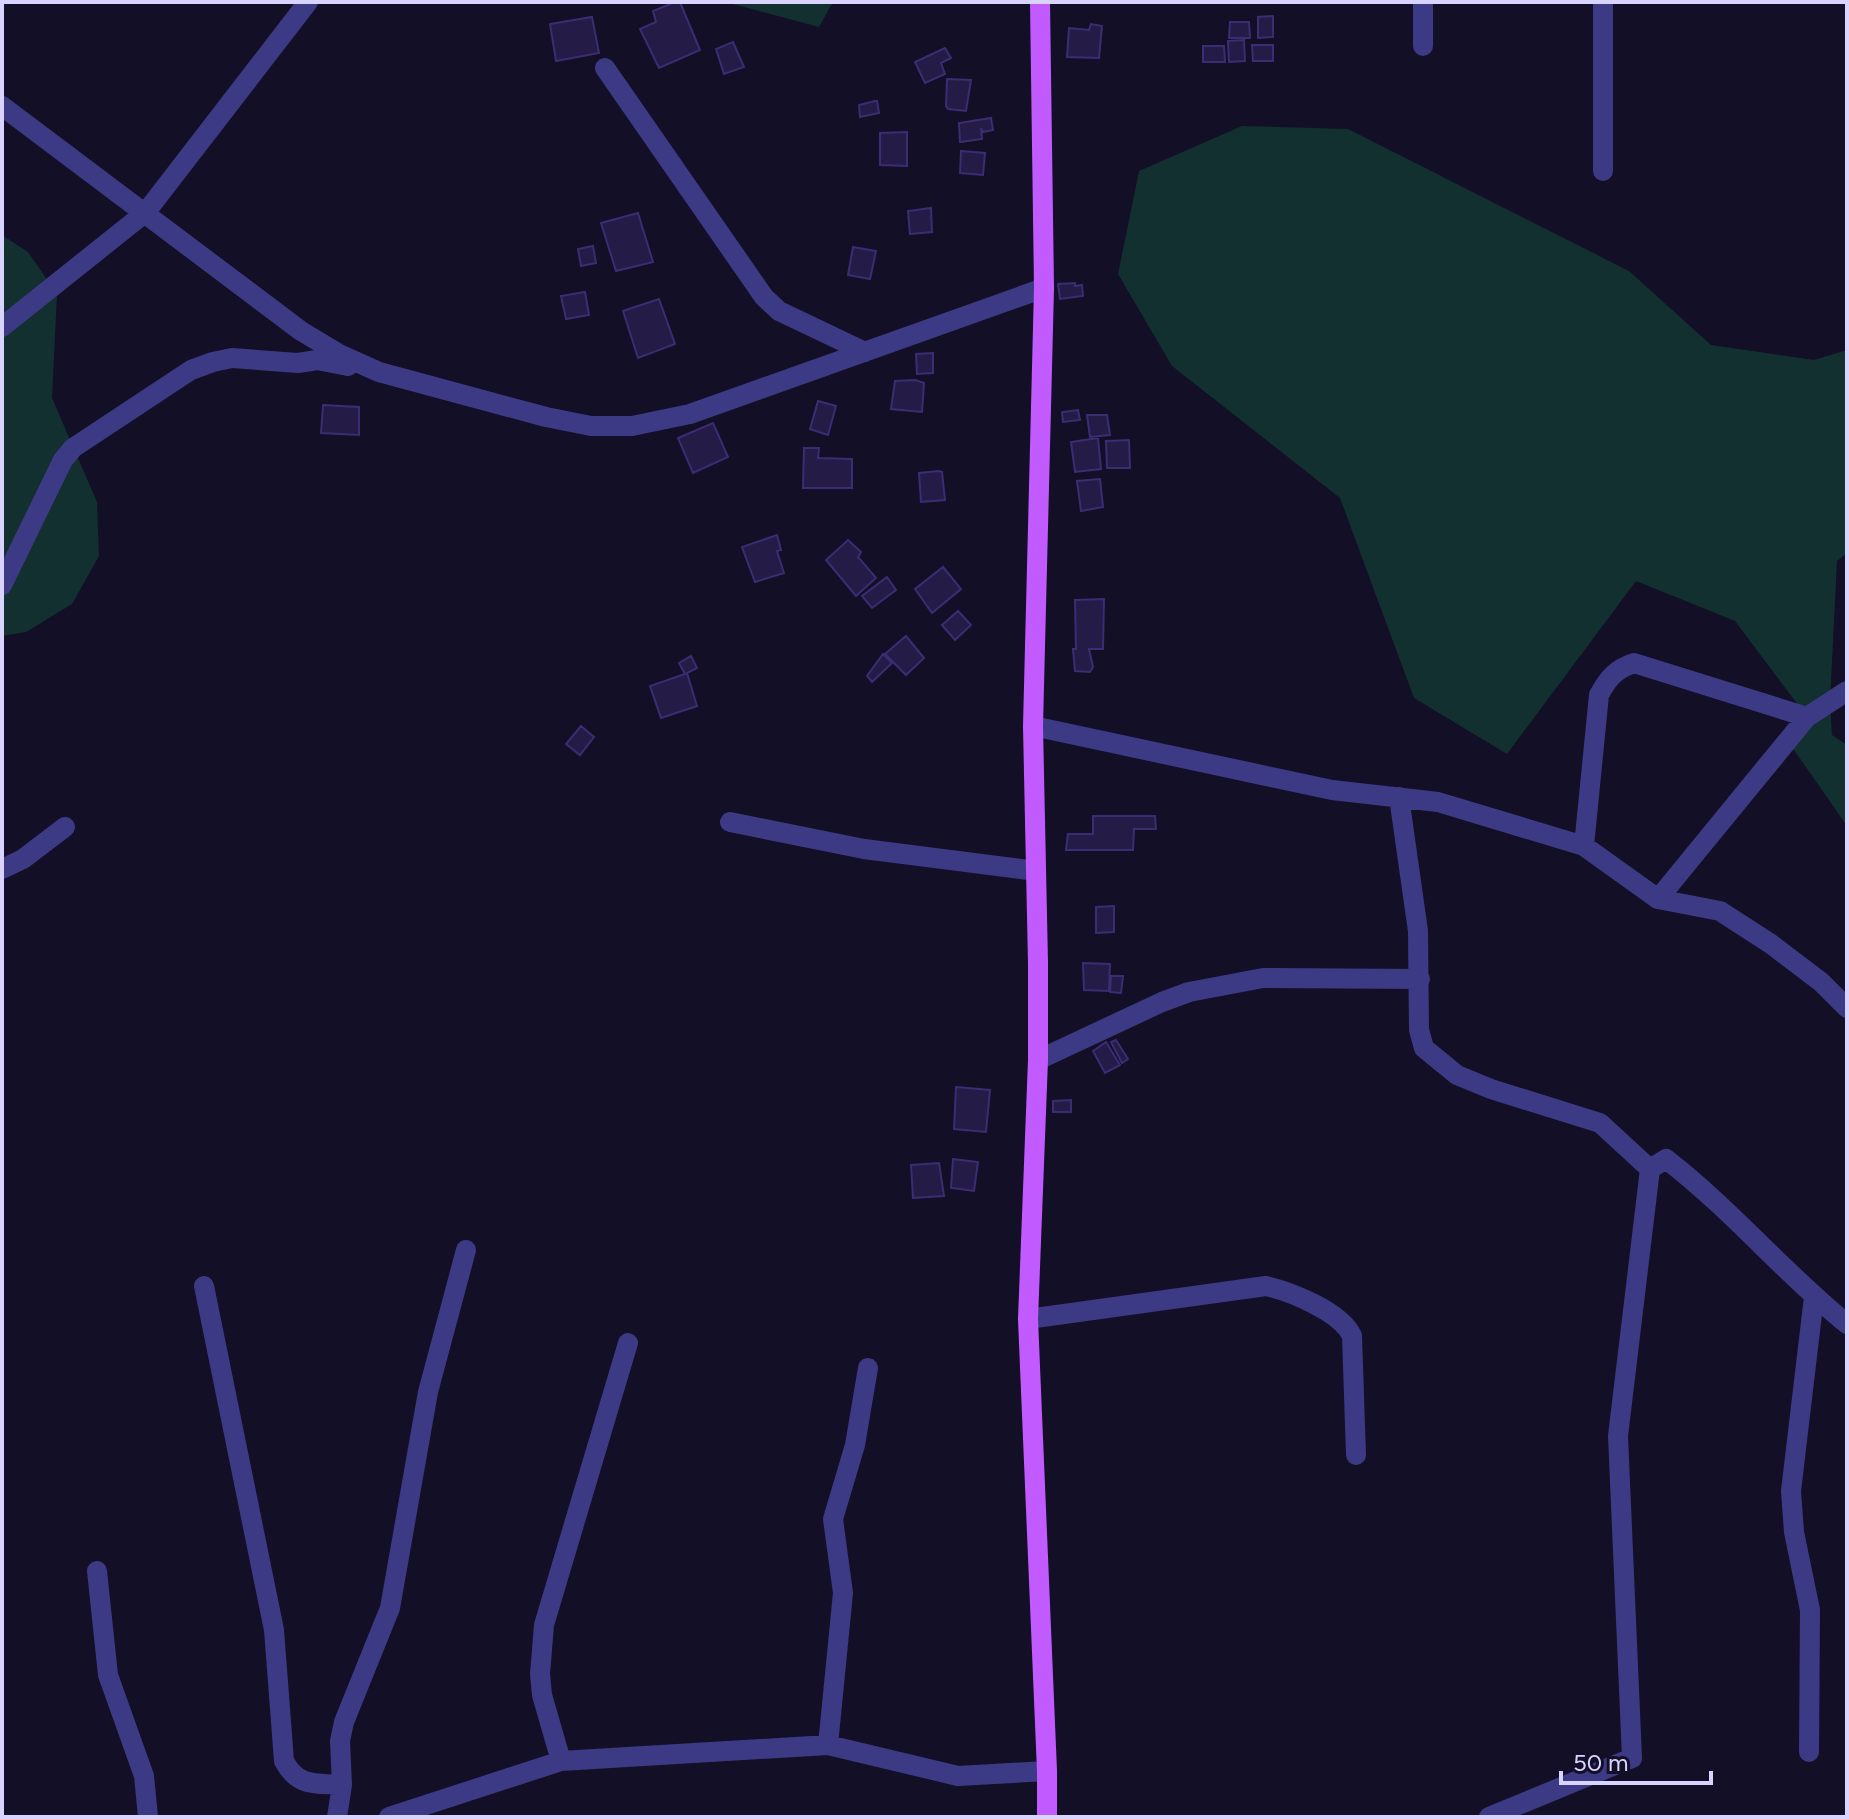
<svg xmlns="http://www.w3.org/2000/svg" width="1849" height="1819" viewBox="0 0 1849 1819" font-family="Figtree,sans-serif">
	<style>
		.green { fill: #12302f }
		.building { fill: #241b47; stroke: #3b2d73; stroke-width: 2 }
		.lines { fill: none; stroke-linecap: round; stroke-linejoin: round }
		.street { stroke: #3d3a85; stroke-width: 20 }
		.primary { stroke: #c25bff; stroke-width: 20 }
	</style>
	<rect width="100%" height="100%" fill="#130f26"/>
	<path class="green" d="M 725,2 L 833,2 L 819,27 Z
		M 1242,126 L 1348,129 L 1629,271 L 1711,345 L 1814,360 L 1847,350 L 1847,553 L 1837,561 L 1830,701 L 1832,735 L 1847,745 L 1847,826 L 1787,740 L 1807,717 L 1735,621 L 1636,581 L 1507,754 L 1414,698 L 1340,498 L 1172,366 L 1118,274 L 1139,171 Z
		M 2,235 L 28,252 L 57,294 L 52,398 L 97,502 L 99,556 L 72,604 L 26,632 L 2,636 Z"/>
	<path class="building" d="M 675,2 L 680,2 L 700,50 L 659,68 L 640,29 L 656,22 L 653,11 Z
		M 1273,16 L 1273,37 L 1258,38 L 1258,17 Z
		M 592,17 L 599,53 L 556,61 L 550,24 Z
		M 1230,22 L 1249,22 L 1250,38 L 1229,38 Z
		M 1091,24 L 1102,26 L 1099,58 L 1067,57 L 1069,28 L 1089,30 Z
		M 1228,41 L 1244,40 L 1245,61 L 1229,62 Z
		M 733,42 L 744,67 L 724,74 L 716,49 Z
		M 1252,45 L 1273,45 L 1273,61 L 1253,61 Z
		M 1203,46 L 1224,46 L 1225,62 L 1203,62 Z
		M 945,48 L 951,58 L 941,63 L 945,74 L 925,83 L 915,62 Z
		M 947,79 L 971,80 L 966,111 L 948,109 L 946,106 Z
		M 875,101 L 877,101 L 879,113 L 860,117 L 859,105 Z
		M 991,118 L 993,130 L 983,132 L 981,128 L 982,139 L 960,142 L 959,123 Z
		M 907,132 L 907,166 L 880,165 L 880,133 Z
		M 961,151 L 985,153 L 983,175 L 960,173 Z
		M 931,208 L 932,232 L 910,234 L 908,211 Z
		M 638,213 L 653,262 L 616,271 L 601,223 Z
		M 593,246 L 596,263 L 581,266 L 578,249 Z
		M 853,247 L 876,251 L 870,279 L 848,275 Z
		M 1075,283 L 1075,286 L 1082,285 L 1083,296 L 1060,299 L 1058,284 Z
		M 585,292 L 589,315 L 566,319 L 561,296 Z
		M 659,299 L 675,344 L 638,358 L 623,311 Z
		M 933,353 L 933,373 L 917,374 L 916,354 Z
		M 915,380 L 924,383 L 922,412 L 891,409 L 895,381 Z
		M 818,401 L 836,406 L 828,435 L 810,429 Z
		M 323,405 L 359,407 L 359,435 L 321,433 Z
		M 1078,410 L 1080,420 L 1063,422 L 1062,412 Z
		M 1087,415 L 1107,415 L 1110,435 L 1090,437 Z
		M 713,423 L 728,457 L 693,473 L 678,438 Z
		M 1098,438 L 1101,469 L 1075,472 L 1071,442 Z
		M 1129,440 L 1130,468 L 1107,468 L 1106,441 Z
		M 804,448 L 819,448 L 818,458 L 852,459 L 852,488 L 803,488 Z
		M 939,471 L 942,472 L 945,500 L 921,502 L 919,473 Z
		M 1100,479 L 1103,507 L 1081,511 L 1077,481 Z
		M 777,535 L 781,550 L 777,551 L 784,573 L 755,582 L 742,547 Z
		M 848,540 L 861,552 L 858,557 L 876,578 L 856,596 L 826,560 Z
		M 943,567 L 961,589 L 932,613 L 915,589 Z
		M 887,577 L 896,590 L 872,608 L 862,596 Z
		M 1104,599 L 1103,649 L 1089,649 L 1093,667 L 1090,672 L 1075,671 L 1073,649 L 1076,649 L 1075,600 Z
		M 958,611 L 971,625 L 955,640 L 942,625 Z
		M 906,636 L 924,658 L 906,675 L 885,654 Z
		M 883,654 L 892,663 L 872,682 L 867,676 Z
		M 691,656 L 697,668 L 687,673 L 697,706 L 661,718 L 650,686 L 685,674 L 679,663 Z
		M 581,726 L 594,737 L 580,755 L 566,744 Z
		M 1093,816 L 1155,816 L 1156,829 L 1134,829 L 1133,850 L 1066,850 L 1068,834 L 1093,834 Z
		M 1114,906 L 1114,932 L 1096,933 L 1096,907 Z
		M 1083,963 L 1110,964 L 1109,991 L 1084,990 Z
		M 1111,976 L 1123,976 L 1121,993 L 1110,992 Z
		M 1116,1040 L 1128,1059 L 1122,1063 L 1111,1042 Z
		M 1106,1042 L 1120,1065 L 1105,1073 L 1093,1051 Z
		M 956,1087 L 990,1090 L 986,1132 L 954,1129 Z
		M 1071,1100 L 1071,1112 L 1053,1112 L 1053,1101 Z
		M 953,1159 L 978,1162 L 974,1191 L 951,1188 Z
		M 939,1163 L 944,1196 L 913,1198 L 911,1165 Z"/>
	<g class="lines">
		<path class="street" d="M 1603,2 L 1603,171
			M 1423,46 L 1423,2
			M 605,68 L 764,297 L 779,311 L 865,352
			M 2,106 L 301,331 L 341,355 L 379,372 L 546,417 L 591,426 L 632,426 L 690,414 L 1044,288
			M 2,327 L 146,212 L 308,2
			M 2,585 L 63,460 L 73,448 L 191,370 L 213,362 L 232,358 L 298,363 L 317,360 L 348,366
			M 1033,726 L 1332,790 L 1438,802 L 1584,846 L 1658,899 L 1720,911 L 1771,944 L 1821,982 L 1847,1008
			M 1399,797 L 1418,931 L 1419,1030 L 1424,1048 L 1457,1075 L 1491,1089 L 1600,1123 L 1650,1169 L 1666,1159 C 1732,1210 1783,1272 1847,1324
			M 730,822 L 864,849 L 1036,871
			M 1584,846 L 1599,695 C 1608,678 1616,669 1634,663 L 1807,717
			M 2,869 L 23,859 L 65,827
			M 1658,899 L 1807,717 L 1847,691
			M 1038,1060 L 1162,1002 L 1189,992 L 1263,978 L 1420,979
			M 204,1286 L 274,1630 L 284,1761 C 298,1787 314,1783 342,1785
			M 1028,1319 L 1266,1286 C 1292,1292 1341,1312 1352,1336 L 1356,1455
			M 97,1571 L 108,1675 L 144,1776 L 148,1817
			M 828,1745 L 843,1593 L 833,1519 L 855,1445 L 868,1368
			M 1809,1752 L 1810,1610 L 1794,1532 L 1791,1491 L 1814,1297
			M 561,1761 L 542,1695 L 540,1674 L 544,1625 L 628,1343
			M 337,1817 L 342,1785 L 340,1741 L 344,1722 L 390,1608 L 428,1392 L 466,1250
			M 389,1817 L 561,1761 L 828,1745 L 958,1776 L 1047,1771
			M 1489,1817 L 1632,1758 L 1618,1436 L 1650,1169"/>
		<path class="primary" d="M 1040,2 L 1044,288 L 1033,726 L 1038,963 L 1038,1060 L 1028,1319 L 1047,1771 L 1047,1817"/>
	</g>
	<rect width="1849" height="1819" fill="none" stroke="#d9d4ff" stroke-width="8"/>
	<path d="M1561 1771v12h150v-12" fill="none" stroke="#d9d4ff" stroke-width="4"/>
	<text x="1573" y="1771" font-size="24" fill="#d9d4ff" stroke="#130f26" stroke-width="6" paint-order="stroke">50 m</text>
</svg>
